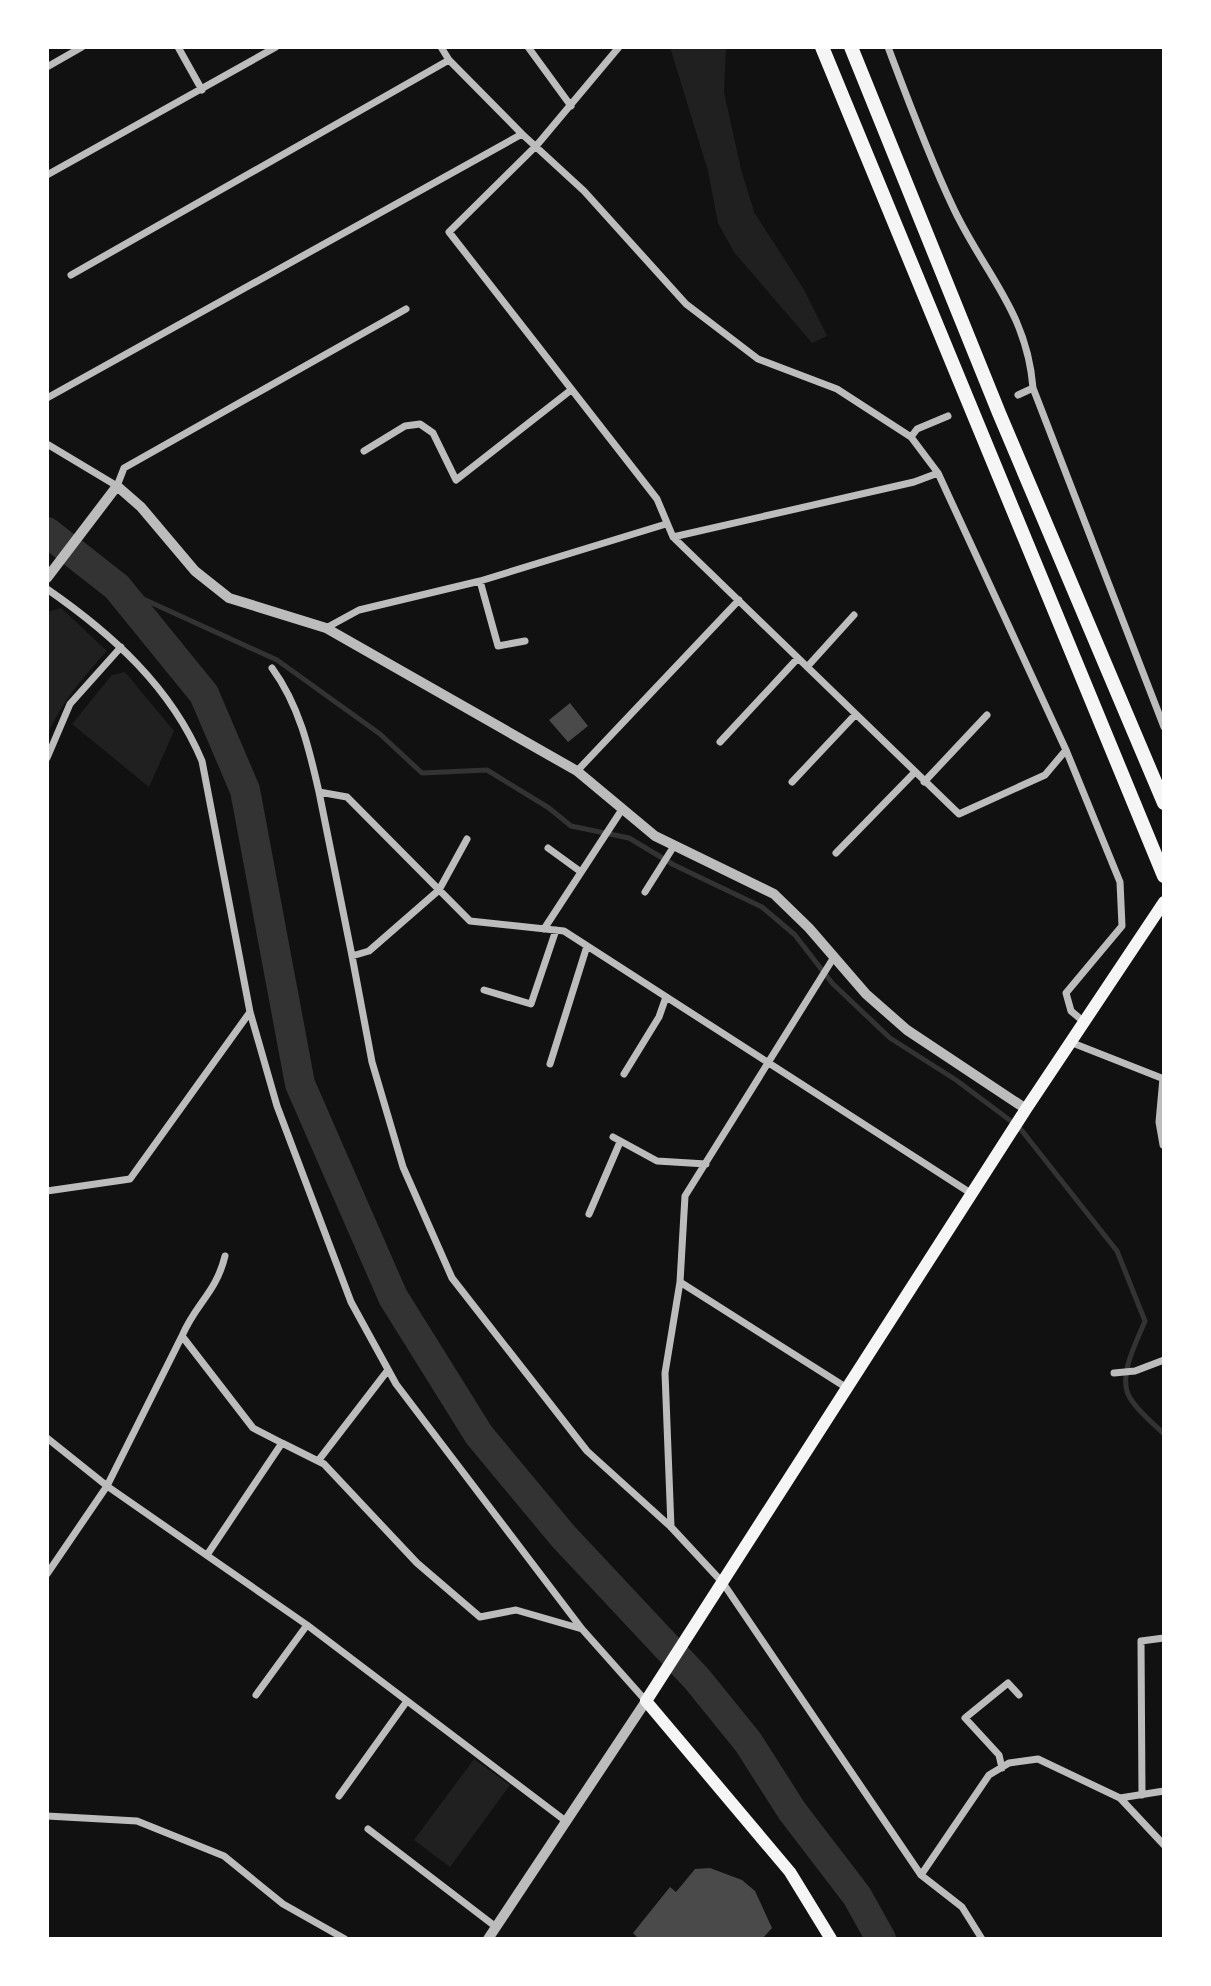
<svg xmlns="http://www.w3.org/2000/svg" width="1211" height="1986" viewBox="0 0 1211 1986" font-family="Bitter,serif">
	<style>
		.green { fill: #202020 }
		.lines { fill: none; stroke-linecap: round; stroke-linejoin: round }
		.stream { stroke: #333; stroke-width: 5 }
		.river { stroke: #333; stroke-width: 30 }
		.building { fill: #4a4a4a }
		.minor { stroke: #bcbcbc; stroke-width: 7 }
		.tertiary { stroke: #bcbcbc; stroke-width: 10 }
		.secondary { stroke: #f5f5f5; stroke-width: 12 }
		.trunk { stroke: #f5f5f5; stroke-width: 14 }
	</style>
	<rect width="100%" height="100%" fill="#111"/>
	<path class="green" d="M 670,47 L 726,47 L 724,92 L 741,169 L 754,212 L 803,288 L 827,336 L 812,343 L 734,252 L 718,223 L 708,171 Z
		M 61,608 L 107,651 C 82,678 62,702 47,735 L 47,612 Z
		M 125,672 L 174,731 L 149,787 L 72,724 L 112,675 Z
		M 474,1759 L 510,1785 L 450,1867 L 414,1840 Z"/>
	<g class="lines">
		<path class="stream" d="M 117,587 L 277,660 L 380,734 L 422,773 L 487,770 L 549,808 L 571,826 L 629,838 L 674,865 L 762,907 L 795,935 L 832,983 L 890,1038 L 956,1080 L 1019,1127 L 1117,1251 L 1145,1321 C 1137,1341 1118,1375 1129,1396 C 1136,1410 1153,1423 1164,1434"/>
		<path class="river" d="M 47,532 L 117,587 L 204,694 L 245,790 L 300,1084 L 393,1297 L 479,1435 L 563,1536 L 697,1679 L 748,1742 L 792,1811 L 857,1896 L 881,1939"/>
	</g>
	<path class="building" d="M 570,703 L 588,726 L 568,742 L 549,720 Z
		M 710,1868 L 742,1880 L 755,1891 L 772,1928 L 762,1939 L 639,1939 L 633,1933 L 670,1887 L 676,1892 L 695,1869 Z"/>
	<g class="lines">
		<path class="minor" d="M 178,47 L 202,90
			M 441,47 L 449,60 L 522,134 L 584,191 L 686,304 L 758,359 L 837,389 L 911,437 L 938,473 L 1066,750 L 1120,882 L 1122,926 L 1066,993 L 1071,1011 L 1083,1021
			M 528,47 L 571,106
			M 619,47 L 537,145 L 449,232 L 657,499 L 673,537 L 959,814 L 1045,775 L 1066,750
			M 888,47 C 908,100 928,154 952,205 C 982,271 1027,310 1033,388 L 1164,727
			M 47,67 L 82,47
			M 47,175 L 276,47
			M 71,275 L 449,60
			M 1018,395 L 1033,388
			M 47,398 L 522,134
			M 911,437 L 917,429 L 948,416
			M 47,444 L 117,486 L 124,468 L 406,309
			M 364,451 L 405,426 L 420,424 L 433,433 L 456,480 L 571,390
			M 673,537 L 914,482 L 938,473
			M 480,581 L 498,646 L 525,641
			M 47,589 C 112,634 171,687 202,761 L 250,1012 L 277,1106 L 351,1302 L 396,1384 L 582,1629 L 646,1701
			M 326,628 L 359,610 L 480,581 L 666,524
			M 807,667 L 854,615
			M 272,668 C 299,705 309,748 319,792
			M 720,742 L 798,658
			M 47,758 L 70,704 L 121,647
			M 577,771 L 739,600
			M 792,782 L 855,715
			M 924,782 L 987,715
			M 467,839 L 439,890 L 369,951 L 352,956 L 319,792 L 347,797 L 470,921 L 564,931 L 972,1194
			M 548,848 L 581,872
			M 836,853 L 914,773
			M 645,892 L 674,846
			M 544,929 L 621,811
			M 352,956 L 372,1062 L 403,1167 L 452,1278 L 587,1451 L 671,1527 L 723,1583 L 921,1875 L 962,1907 L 982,1939
			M 484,990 L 531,1004 L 556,930
			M 1070,1042 L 1164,1079
			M 550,1064 L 587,946
			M 624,1074 L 659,1017 L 666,997
			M 613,1137 L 657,1161 L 706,1164
			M 1163,1145 L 1159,1122 L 1163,1078
			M 47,1191 L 130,1179 L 250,1012
			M 589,1214 L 620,1142
			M 680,1282 L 685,1196 L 834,957
			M 182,1336 C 196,1303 216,1293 225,1256
			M 1114,1373 L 1135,1371 L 1164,1360
			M 47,1438 L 107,1486 L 307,1625 L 567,1822
			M 318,1461 L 388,1370
			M 671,1527 L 665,1373 L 680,1282 L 847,1388
			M 207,1555 L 282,1443 L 324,1464 L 417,1563 L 480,1617 L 516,1610 L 582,1629
			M 47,1574 L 107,1486 L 182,1336 L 253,1428 L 282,1443
			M 256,1695 L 307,1625
			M 1002,1768 L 999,1755 L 965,1718 L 1008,1683 L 1019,1695
			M 1142,1795 L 1141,1641 L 1164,1638
			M 339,1796 L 407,1701
			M 1120,1798 L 1164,1791
			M 47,1816 L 137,1821 L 224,1856 L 283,1904 L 345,1939
			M 368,1829 L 496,1927
			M 921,1875 L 989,1775 L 1009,1763 L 1038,1759 L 1120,1798 L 1164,1845"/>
		<path class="tertiary" d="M 47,578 L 117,486 L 141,507 L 195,571 L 229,598 L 326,628 L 577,771 L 655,836 L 774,894 L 809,928 L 866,994 L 907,1030 L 1026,1109
			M 488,1939 L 646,1701"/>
		<path class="secondary" d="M 831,1939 L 790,1872 L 646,1701 L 1026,1109 L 1164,902"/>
		<path class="trunk" d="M 822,47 L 1164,876
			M 851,47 L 999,413 L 1164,803"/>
	</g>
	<rect width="1211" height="1986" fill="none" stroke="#ffffff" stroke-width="98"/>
</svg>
